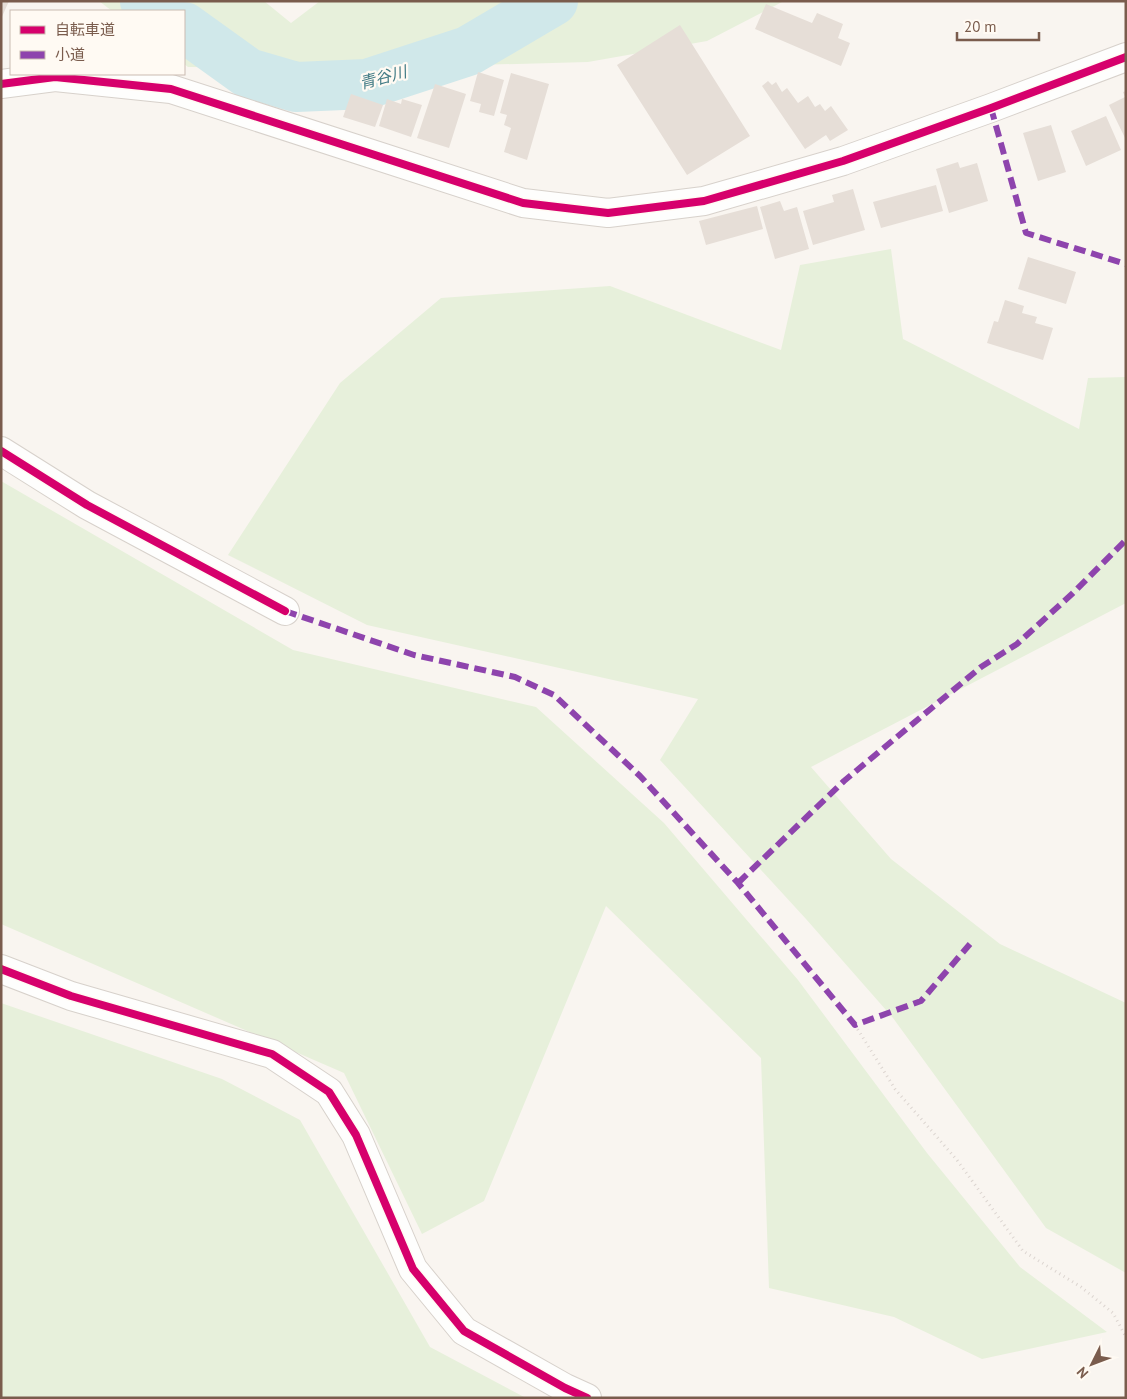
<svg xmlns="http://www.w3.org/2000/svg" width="1127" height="1399" viewBox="0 0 1127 1399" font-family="'PT Sans','Noto Sans JP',sans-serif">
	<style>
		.green { fill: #e7f0db }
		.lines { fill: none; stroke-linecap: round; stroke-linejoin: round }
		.river { stroke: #d0e8ea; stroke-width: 50 }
		.building { fill: #e6ded7 }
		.street-casing { stroke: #d7d1cb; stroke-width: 30 }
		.path { stroke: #dcd5d0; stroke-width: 3; stroke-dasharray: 1 4; stroke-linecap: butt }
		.street { stroke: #fefefd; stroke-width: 28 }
		.quiet { stroke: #8e44ad; stroke-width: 6; stroke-dasharray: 12 6; stroke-linecap: butt }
		.cycleway-casing { stroke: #fffaf3; stroke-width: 11 }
		.cycleway { stroke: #d6006c; stroke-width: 8 }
		.labels { text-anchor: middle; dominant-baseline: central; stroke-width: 4.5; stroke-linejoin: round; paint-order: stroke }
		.water-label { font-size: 16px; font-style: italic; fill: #437c86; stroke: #fffaf3 }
	</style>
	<rect width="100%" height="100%" fill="#f9f5f0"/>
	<path class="green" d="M 99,1 L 264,1 L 291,23 L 320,1 L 784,1 L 707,41 L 588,62 L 367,68 L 188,67 L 184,64 L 184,11 L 112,11 Z
		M 891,249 L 903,339 L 1079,429 L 1088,378 L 1126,377 L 1126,603 L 811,767 L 891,859 L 1000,944 L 1126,1003 L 1126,1273 L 1046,1228 L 893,1018 L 806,919 L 660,760 L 698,699 L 367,625 L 228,555 L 340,383 L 441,298 L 610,286 L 781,350 L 800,265 Z
		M 1,481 L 293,650 L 536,707 L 664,823 L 798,980 L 927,1153 L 1020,1267 L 1107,1332 L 982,1359 L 894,1317 L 769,1288 L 761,1058 L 606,906 L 484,1201 L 422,1234 L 344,1073 L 1,924 Z
		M 1,1003 L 222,1079 L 300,1120 L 430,1347 L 526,1398 L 1,1398 Z"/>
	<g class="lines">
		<path class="river" d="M 145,1 L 160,11
			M 184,27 L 248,73 L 296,87 L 367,84 L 468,51 L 553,1"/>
	</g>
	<path class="building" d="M 1,1 L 9,1 L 1,19 Z
		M 766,4 L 812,23 L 817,13 L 843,24 L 838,38 L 850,43 L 841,66 L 755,29 Z
		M 680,25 L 750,136 L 687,175 L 617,65 Z
		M 478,72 L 504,80 L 494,116 L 479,112 L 481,104 L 470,101 Z
		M 511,73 L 549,84 L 527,160 L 504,152 L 511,128 L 504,125 L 507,115 L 500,113 Z
		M 768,81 L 772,85 L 776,82 L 782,92 L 787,88 L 798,103 L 808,96 L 815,107 L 820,104 L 825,111 L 831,106 L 848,130 L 830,141 L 826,135 L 805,149 L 762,86 Z
		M 435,84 L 466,94 L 449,148 L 417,138 Z
		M 1126,91 L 1126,140 L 1109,105 L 1125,97 L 1123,92 Z
		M 351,94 L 383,105 L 375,127 L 343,117 Z
		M 387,99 L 401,104 L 402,99 L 422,105 L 411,137 L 379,126 Z
		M 1106,116 L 1121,150 L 1086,166 L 1071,131 Z
		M 1051,125 L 1066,172 L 1038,181 L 1023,133 Z
		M 958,162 L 960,168 L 977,163 L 988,201 L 949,213 L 936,169 Z
		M 936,185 L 943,211 L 881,228 L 873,202 Z
		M 853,189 L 865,230 L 813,245 L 803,211 L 834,202 L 832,195 Z
		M 780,201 L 784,211 L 797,207 L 809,249 L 775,259 L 760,207 Z
		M 757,206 L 763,229 L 706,245 L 699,221 Z
		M 1028,257 L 1076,272 L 1066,304 L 1018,289 Z
		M 1005,300 L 1024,306 L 1022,313 L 1037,317 L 1035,323 L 1053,328 L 1043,360 L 987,343 L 994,321 L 998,322 Z"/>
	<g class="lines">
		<defs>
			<path id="street" d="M 1,84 L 55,77 L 171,89 L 523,203 L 608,213 L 704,201 L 843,161 L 991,108 L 1126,57
				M 1,451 L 87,505 L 285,611
				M 1,969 L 71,996 L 272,1054 L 329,1092 L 356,1135 L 413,1269 L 464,1331 L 565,1388 L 587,1398"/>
		</defs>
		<use href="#street" class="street-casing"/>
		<path class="path" d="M 855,1025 L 895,1089 L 957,1160 L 1023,1251 L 1081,1287 L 1113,1313 L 1126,1337"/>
		<use href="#street" class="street"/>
		<path class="quiet" d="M 991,108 L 1026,233 L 1126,264
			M 285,611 L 414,655 L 515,677 L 554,695 L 640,776 L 738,883 L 855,1025 L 921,1001 L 970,944
			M 738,883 L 844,781 L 981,667 L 1017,644 L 1073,593 L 1126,540"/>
		<defs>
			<path id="cycleway" d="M 1,84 L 55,77 L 171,89 L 523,203 L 608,213 L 704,201 L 843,161 L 991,108 L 1126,57
				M 1,451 L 87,505 L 285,611
				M 1,969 L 71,996 L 272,1054 L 329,1092 L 356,1135 L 413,1269 L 464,1331 L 565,1388 L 587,1398"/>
		</defs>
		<use href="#cycleway" class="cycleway-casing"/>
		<use href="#cycleway" class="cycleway"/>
	</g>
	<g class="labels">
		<g class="water-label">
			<text transform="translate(383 77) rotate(-15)">青谷川</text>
		</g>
	</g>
	<rect width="1127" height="1399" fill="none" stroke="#7a5c4d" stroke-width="5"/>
	<rect x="10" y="10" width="175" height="65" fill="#fffaf3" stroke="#cabbb1"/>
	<rect x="20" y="26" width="25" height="8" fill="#d6006c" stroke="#cabbb1"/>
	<text x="55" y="35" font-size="15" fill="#7a5c4d">自転車道</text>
	<rect x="20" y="51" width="25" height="8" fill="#8e44ad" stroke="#cabbb1"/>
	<text x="55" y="60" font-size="15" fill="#7a5c4d">小道</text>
	<g transform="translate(1092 1364) rotate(228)" stroke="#fffaf3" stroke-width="4" paint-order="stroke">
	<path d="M0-4L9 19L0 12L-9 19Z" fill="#7a5c4d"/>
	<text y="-8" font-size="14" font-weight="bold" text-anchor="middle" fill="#7a5c4d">N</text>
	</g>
	<path d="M957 32v8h82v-8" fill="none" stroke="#7a5c4d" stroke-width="2.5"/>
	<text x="964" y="32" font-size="15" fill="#7a5c4d" stroke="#fffaf3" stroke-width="4" paint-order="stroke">20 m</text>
</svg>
